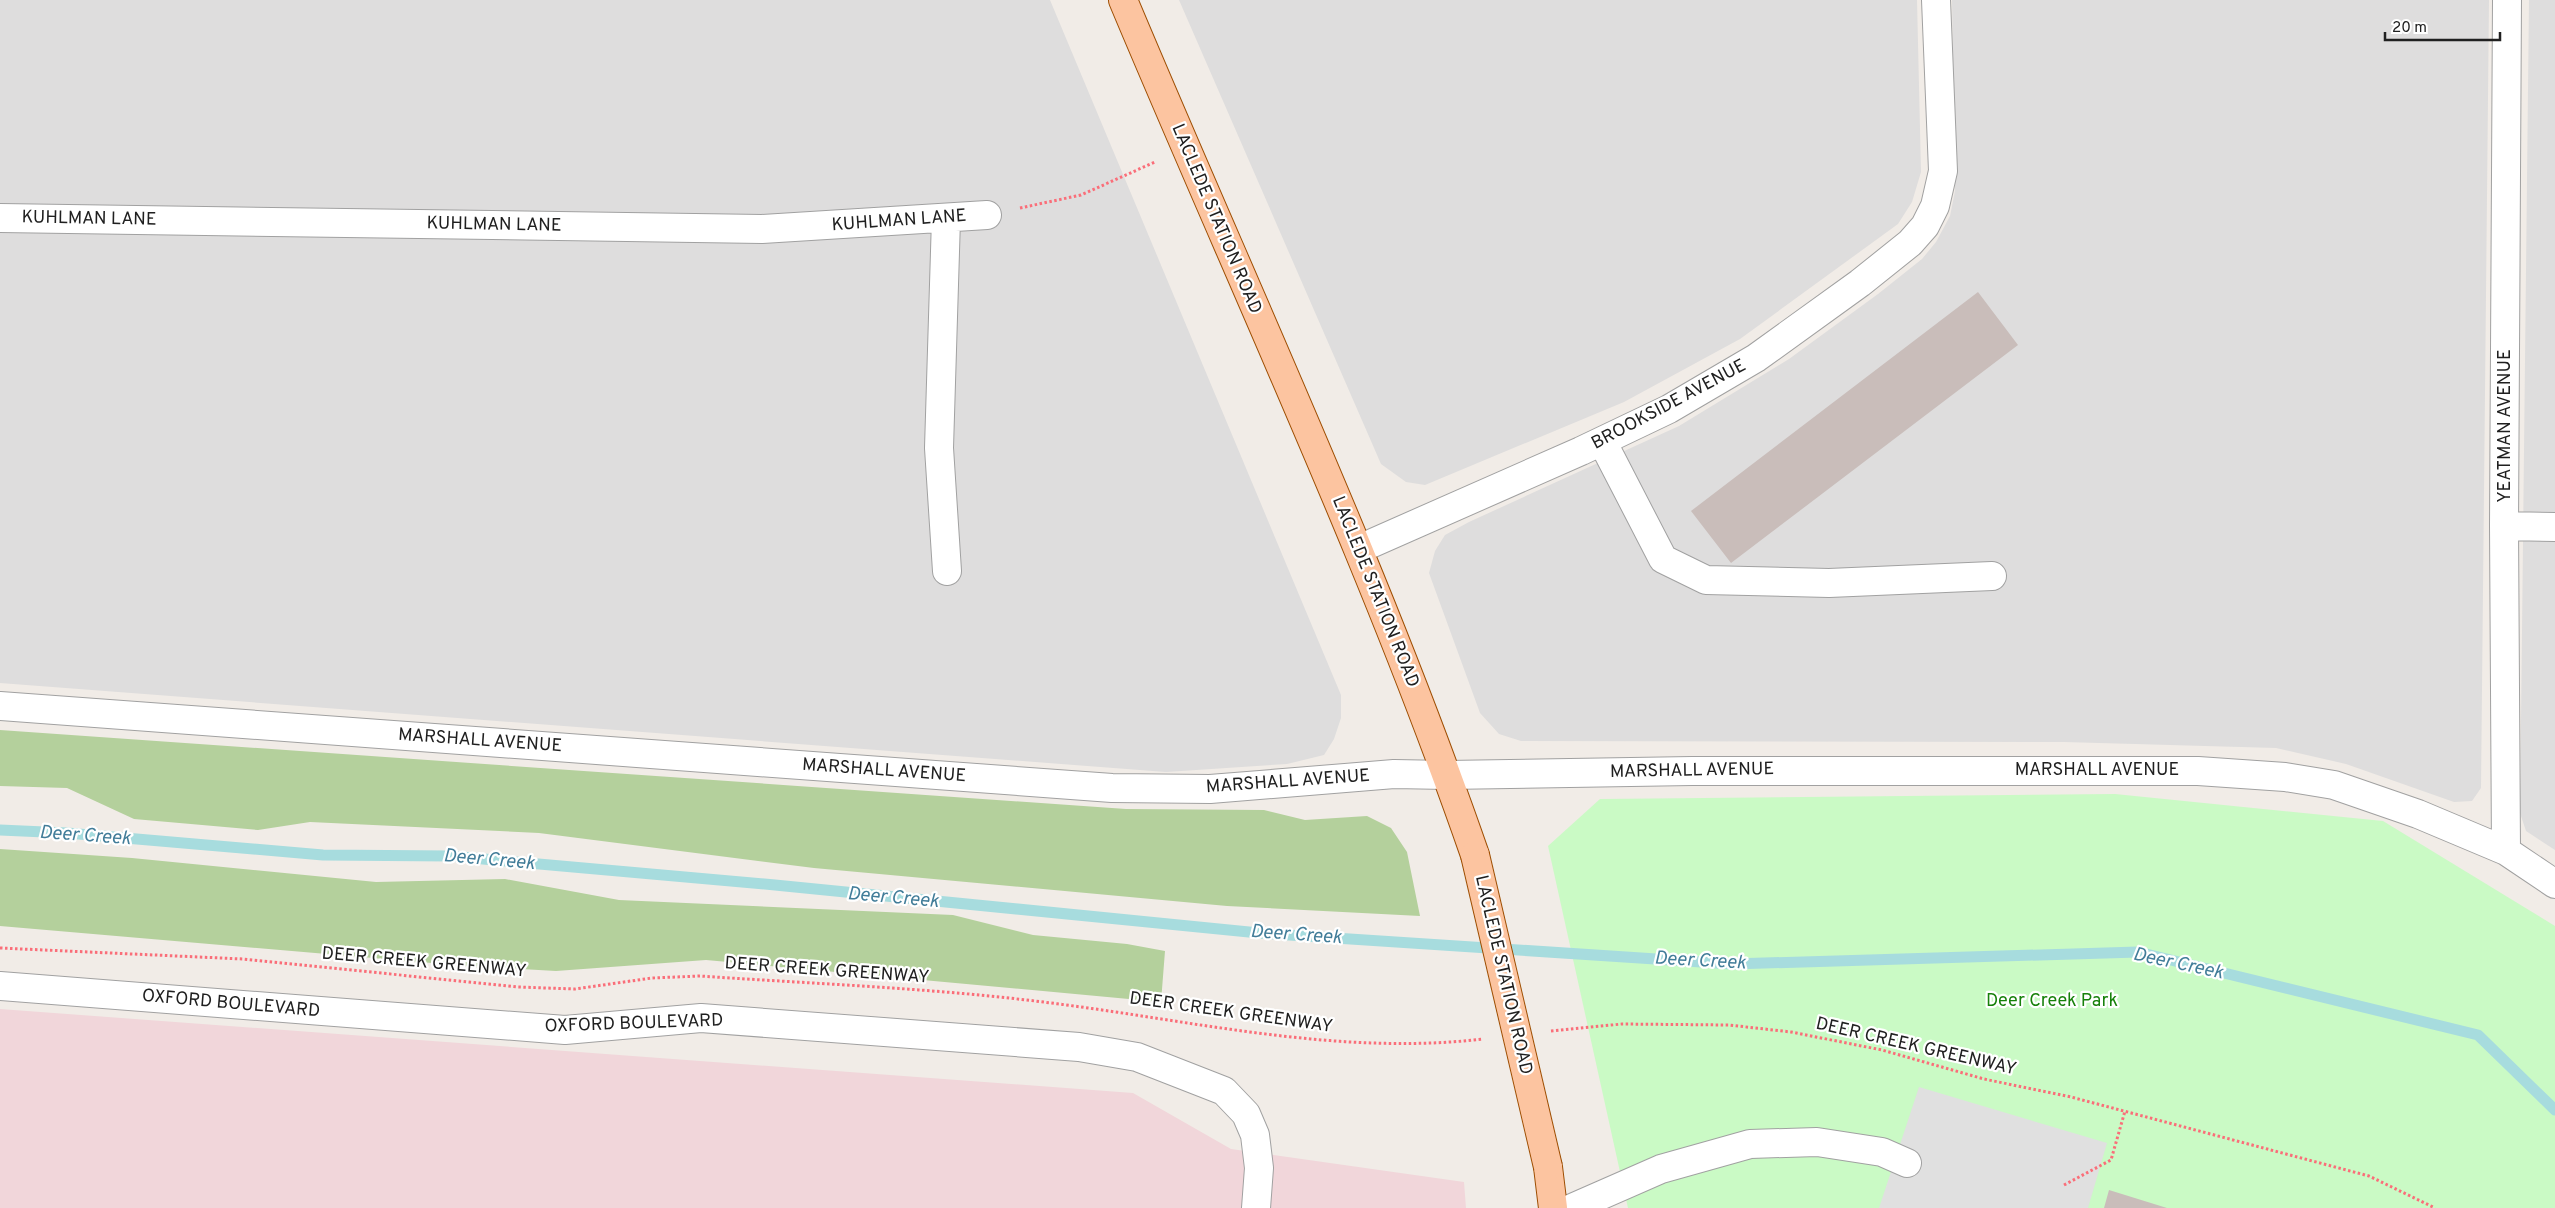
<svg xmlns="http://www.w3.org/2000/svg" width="2555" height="1208" viewBox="0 0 2555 1208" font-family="Overpass,sans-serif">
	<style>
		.residential { fill: #dedddd }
		.commercial { fill: #f1d6da }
		.forest { fill: #b4d09c }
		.park { fill: #cafac5 }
		.parking { fill: #e0e0e0 }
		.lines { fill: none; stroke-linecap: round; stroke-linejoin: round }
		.stream { stroke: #a7dcde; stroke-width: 11 }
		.building { fill: #c9bdba }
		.minor-casing { stroke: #a1a1a1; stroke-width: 30 }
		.major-casing { stroke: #9d4d00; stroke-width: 30 }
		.path { stroke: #fa6e79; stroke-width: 3; stroke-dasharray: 2.5 2.5; stroke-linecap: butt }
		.minor { stroke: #fff; stroke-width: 28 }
		.major { stroke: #fcc4a0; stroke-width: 28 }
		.major-bridge-casing { stroke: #9d4d00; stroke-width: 30; stroke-linecap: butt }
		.major-bridge { stroke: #fcc4a0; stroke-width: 28 }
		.labels { text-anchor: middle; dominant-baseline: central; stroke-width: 4.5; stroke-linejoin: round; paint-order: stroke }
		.street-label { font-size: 18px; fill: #202020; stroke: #fff }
		.park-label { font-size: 18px; fill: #17810b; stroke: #fff }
		.water-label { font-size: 19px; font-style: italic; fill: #427d99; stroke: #fff }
	</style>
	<rect width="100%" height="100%" fill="#f1ece7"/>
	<path class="residential" d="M 0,0 L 1050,0 L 1341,695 L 1341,718 L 1334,739 L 1324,755 L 1287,764 L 1166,772 L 0,683 Z
		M 1179,0 L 1917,0 L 1921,172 L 1912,202 L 1898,224 L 1740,339 L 1624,402 L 1425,485 L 1406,482 L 1381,464 Z
		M 1952,0 L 2489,0 L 2481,788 L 2472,801 L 2454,802 L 2346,764 L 2276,748 L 2064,742 L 1521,741 L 1499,734 L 1480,713 L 1429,573 L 1435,551 L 1445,535 L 1469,522 L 1679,426 L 1789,359 L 1878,294 L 1922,259 L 1936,242 L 1950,216 L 1955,191 Z
		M 2529,0 L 2555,0 L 2555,850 L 2526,831 L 2520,813 Z"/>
	<path class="commercial" d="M 0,1009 L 1133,1093 L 1231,1149 L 1464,1182 L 1466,1208 L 0,1208 Z"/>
	<path class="forest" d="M 0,730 L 1126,809 L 1264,810 L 1305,820 L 1367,816 L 1391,828 L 1407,852 L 1420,916 L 1227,906 L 814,868 L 539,833 L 310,822 L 258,830 L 134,819 L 67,788 L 0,786 Z
		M 0,849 L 132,858 L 376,882 L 505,879 L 619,900 L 953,915 L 1033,935 L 1127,944 L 1165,951 L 1161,1002 L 706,960 L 556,971 L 455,965 L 0,926 Z"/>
	<path class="park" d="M 2115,794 L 2383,821 L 2555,926 L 2555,1208 L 1628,1208 L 1548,846 L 1600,799 Z"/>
	<path class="parking" d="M 1919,1087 L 2107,1143 L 2088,1208 L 1879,1208 Z"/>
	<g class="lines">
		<path class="stream" d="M 0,830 L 67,833 L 323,855 L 450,856 L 775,885 L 1259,933 L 1732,964 L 2138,952 L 2478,1035 L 2555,1110"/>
	</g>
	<path class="building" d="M 1978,292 L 2018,345 L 1731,563 L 1691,511 Z
		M 2109,1190 L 2167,1208 L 2104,1208 Z"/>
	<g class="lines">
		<defs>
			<path id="minor" d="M 0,218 L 762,229 L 987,215
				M 946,219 L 939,448 L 947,571
				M 1602,441 L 1663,559 L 1706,580 L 1829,583 L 1992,576
				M 2504,526 L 2555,527
				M 1359,549 L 1581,451 L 1669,409 L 1756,358 L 1860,283 L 1910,243 L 1925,226 L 1935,206 L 1943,171 L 1936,0
				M 0,706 L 1112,788 L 1210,789 L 1394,774 L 1447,775 L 1692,771 L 2198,771 L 2285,777 L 2334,785 L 2418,814 L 2506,851 L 2555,884
				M 2506,851 L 2504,526 L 2507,0
				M 0,986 L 565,1030 L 701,1018 L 1079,1047 L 1137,1057 L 1224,1091 L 1246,1114 L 1255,1135 L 1259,1168 L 1256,1208
				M 1572,1208 L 1661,1169 L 1750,1144 L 1817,1142 L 1882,1152 L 1907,1163"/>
			<path id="major" d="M 1123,0 C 1242,284 1374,564 1475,855
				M 1548,1167 L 1553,1208"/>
		</defs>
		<use href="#minor" class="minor-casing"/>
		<use href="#major" class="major-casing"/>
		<path class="path" d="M 1020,208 L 1081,195 L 1155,162
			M 0,948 L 243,959 L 518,987 L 575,989 L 652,978 L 700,976 C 816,984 935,988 1051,1003 C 1195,1021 1338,1056 1483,1039
			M 1551,1031 L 1622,1024 L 1729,1025 L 1791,1032 L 1882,1050 L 1984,1079 L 2071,1097 L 2369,1176 L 2435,1208
			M 2064,1185 L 2111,1160 L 2125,1111"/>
		<use href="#minor" class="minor"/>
		<use href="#major" class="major"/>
		<defs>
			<path id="major-bridge" d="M 1475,855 L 1548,1167"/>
		</defs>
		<use href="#major-bridge" class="major-bridge-casing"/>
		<use href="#major-bridge" class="major-bridge"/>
	</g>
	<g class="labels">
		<g class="street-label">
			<text transform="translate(89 219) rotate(1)">KUHLMAN LANE</text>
			<text transform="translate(1216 219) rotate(67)">LACLEDE STATION ROAD</text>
			<text transform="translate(899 221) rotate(-4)">KUHLMAN LANE</text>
			<text transform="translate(494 225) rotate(1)">KUHLMAN LANE</text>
			<text transform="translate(1669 405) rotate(-28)">BROOKSIDE AVENUE</text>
			<text transform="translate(2505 426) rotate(-90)">YEATMAN AVENUE</text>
			<text transform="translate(1375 592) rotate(68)">LACLEDE STATION ROAD</text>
			<text transform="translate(480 741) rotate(4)">MARSHALL AVENUE</text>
			<text x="2097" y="770">MARSHALL AVENUE</text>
			<text transform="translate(884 771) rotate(4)">MARSHALL AVENUE</text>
			<text transform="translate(1692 771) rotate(-1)">MARSHALL AVENUE</text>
			<text transform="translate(1288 782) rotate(-4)">MARSHALL AVENUE</text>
			<text transform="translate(424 963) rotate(5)">DEER CREEK GREENWAY</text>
			<text transform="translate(827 971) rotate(4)">DEER CREEK GREENWAY</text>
			<text transform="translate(1503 975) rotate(77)">LACLEDE STATION ROAD</text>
			<text transform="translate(231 1004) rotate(5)">OXFORD BOULEVARD</text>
			<text transform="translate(1231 1013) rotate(8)">DEER CREEK GREENWAY</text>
			<text transform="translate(634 1024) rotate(-2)">OXFORD BOULEVARD</text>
			<text transform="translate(1916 1047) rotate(13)">DEER CREEK GREENWAY</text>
		</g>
		<g class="park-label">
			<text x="2052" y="1001">Deer Creek Park</text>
		</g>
		<g class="water-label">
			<text transform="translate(85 836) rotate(4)">Deer Creek</text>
			<text transform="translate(489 860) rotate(5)">Deer Creek</text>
			<text transform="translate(893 898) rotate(5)">Deer Creek</text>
			<text transform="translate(1296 935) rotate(4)">Deer Creek</text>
			<text transform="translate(1700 961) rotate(3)">Deer Creek</text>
			<text transform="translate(2178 964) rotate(12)">Deer Creek</text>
		</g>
	</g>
	<path d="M2385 32v8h115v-8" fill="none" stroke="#202020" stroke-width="2.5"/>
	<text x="2392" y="32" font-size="15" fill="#202020" stroke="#ffffff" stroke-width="4" paint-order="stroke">20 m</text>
</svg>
